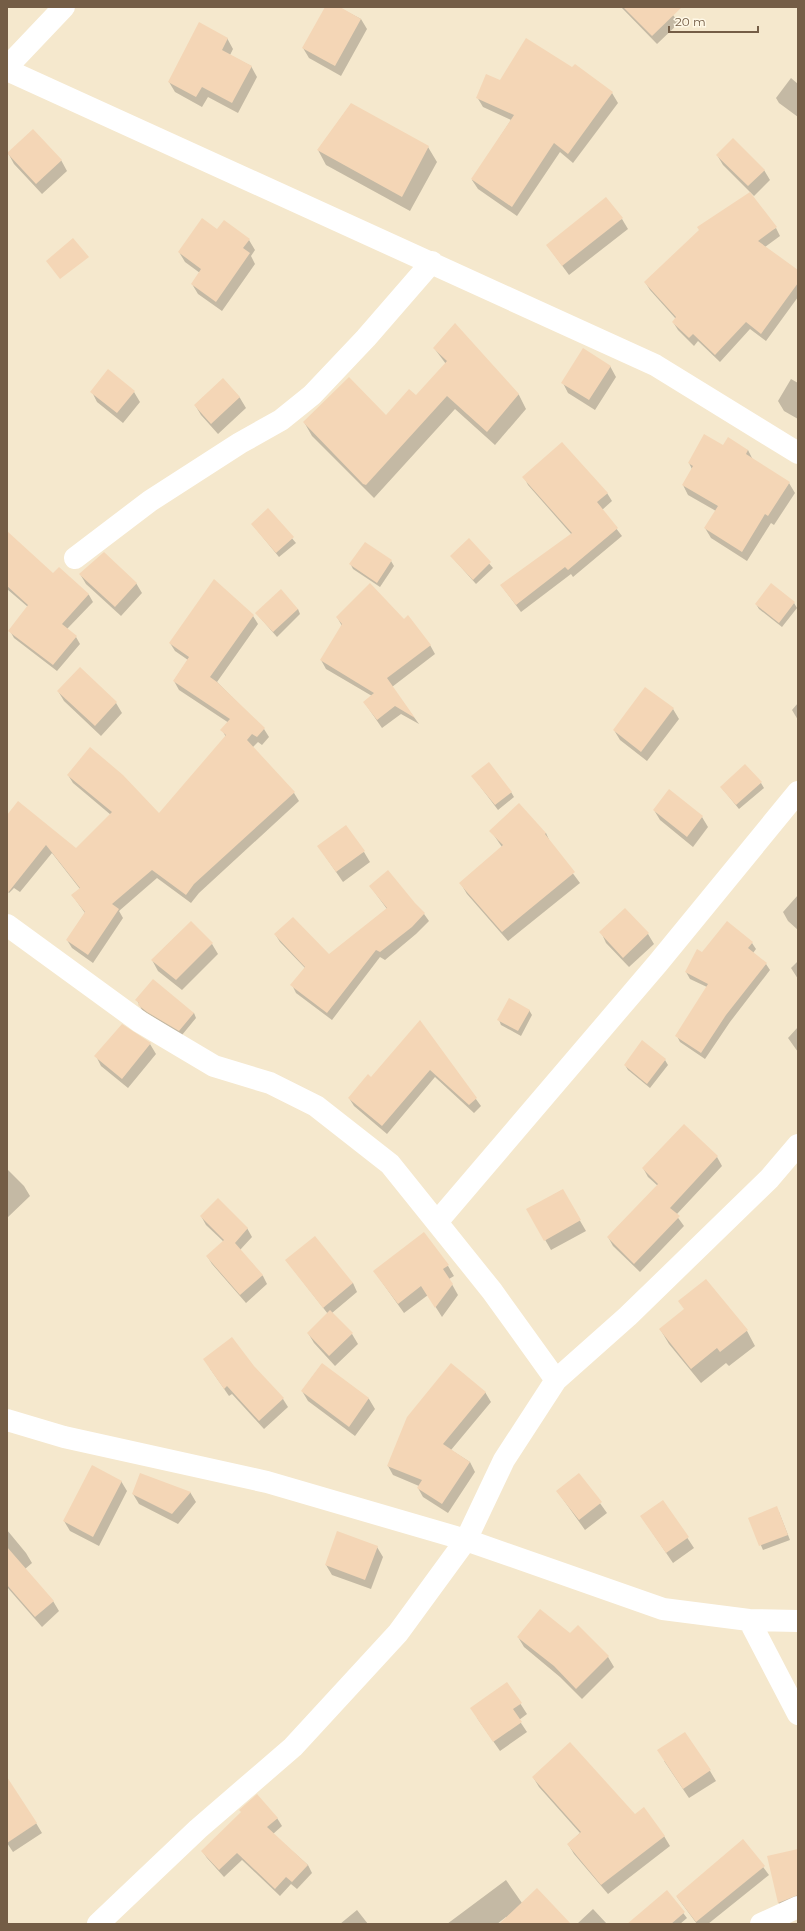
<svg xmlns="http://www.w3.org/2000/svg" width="805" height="1931" viewBox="0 0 805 1931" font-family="Montserrat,sans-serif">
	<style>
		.residential { fill: #f5e8cd }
		.shadow { fill: #0003 }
		.building { fill: #f4d6b6 }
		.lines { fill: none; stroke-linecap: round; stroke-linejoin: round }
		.minor { stroke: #fff; stroke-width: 22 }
	</style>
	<rect width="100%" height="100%" fill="#fdf5df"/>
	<path class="residential" d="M 7,7 L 798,7 L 798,1924 L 7,1924 Z"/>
	<path class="shadow" d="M 326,7 L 338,7 L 361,19 L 367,29 L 341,76 L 309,58 L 303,48 Z
		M 621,7 L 667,7 L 679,23 L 657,44 Z
		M 227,38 L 233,49 L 230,55 L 251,66 L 257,77 L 238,113 L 208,97 L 202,107 L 175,92 L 169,82 Z
		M 575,65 L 612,93 L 618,103 L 573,163 L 560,152 L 517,216 L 478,189 L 472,180 L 511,120 L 483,107 L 477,97 L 500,81 L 573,69 Z
		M 791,78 L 798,84 L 798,117 L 779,103 L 776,98 Z
		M 351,104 L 428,147 L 437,162 L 410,211 L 326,165 L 318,150 Z
		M 8,153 L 61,160 L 67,171 L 42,194 L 14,164 Z
		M 717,155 L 764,170 L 770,180 L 754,196 L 723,165 Z
		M 622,219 L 628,229 L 569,275 L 547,245 Z
		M 776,228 L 780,236 L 765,247 L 798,271 L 798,297 L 766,341 L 750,329 L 720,362 L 698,341 L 694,346 L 678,330 L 673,322 L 676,319 L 650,290 L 645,282 Z
		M 217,230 L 249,240 L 255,250 L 251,256 L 255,264 L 222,311 L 198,294 L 192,284 L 200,273 L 185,262 L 179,252 Z
		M 455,325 L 519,395 L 526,409 L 495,445 L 455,409 L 374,498 L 312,436 L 304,422 L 386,416 L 416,397 L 446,364 L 434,348 Z
		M 610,366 L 616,377 L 595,410 L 568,393 L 563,383 Z
		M 223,379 L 240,398 L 246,408 L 218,434 L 201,415 L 195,405 Z
		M 791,379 L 798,383 L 798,419 L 784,411 L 778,401 Z
		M 92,392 L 134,392 L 140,402 L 123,423 L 97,402 Z
		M 724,447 L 748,450 L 753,460 L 789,483 L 795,493 L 774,525 L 771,523 L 747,561 L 711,538 L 705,528 L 716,511 L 688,495 L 683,485 L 692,469 L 689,463 Z
		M 524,477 L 607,493 L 612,501 L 602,510 L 622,536 L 573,577 L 571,574 L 521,612 L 501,585 L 572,535 L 528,485 Z
		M 268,510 L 296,543 L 279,557 L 252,524 Z
		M 469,540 L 493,568 L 476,584 L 451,556 Z
		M 7,543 L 53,574 L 59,568 L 89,595 L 93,602 L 67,629 L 76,637 L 80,644 L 57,671 L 14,638 L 10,631 L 28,607 L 7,589 Z
		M 391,561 L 394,566 L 380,587 L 353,569 L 351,565 Z
		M 80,574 L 136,583 L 142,593 L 121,616 L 86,584 Z
		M 794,603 L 797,608 L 782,627 L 759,609 L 756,604 Z
		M 298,609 L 300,614 L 277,637 L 256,613 Z
		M 253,616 L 258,624 L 217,682 L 264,729 L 269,737 L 262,745 L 258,742 L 252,748 L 294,793 L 299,801 L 199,893 L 191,903 L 157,878 L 119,911 L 123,918 L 93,963 L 72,948 L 67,940 L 85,913 L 72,895 L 80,889 L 52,853 L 20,892 L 14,888 L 9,893 L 7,891 L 7,817 L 76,849 L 111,815 L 73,783 L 68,775 L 159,815 L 226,737 L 222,730 L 229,723 L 179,690 L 174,681 L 188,660 L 175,651 L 170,643 Z
		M 337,617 L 404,620 L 430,645 L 435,654 L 392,687 L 419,724 L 401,714 L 382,728 L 364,702 L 372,696 L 326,669 L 321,660 L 342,626 Z
		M 58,691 L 116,703 L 122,713 L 101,736 L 64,701 Z
		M 798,703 L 798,720 L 792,710 Z
		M 673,709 L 679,719 L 647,761 L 620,740 L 614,730 Z
		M 473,777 L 511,792 L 514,797 L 498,810 Z
		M 761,783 L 764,788 L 739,809 L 721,787 Z
		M 654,810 L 702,817 L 708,827 L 693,847 L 660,820 Z
		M 491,831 L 546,833 L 551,844 L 580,883 L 508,941 L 467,894 L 461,884 L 502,847 Z
		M 364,852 L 370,862 L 343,882 L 325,856 Z
		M 370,886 L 414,904 L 424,914 L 429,921 L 416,934 L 385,960 L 380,957 L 332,1020 L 296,993 L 292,985 L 305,968 L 280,942 L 275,934 L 329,955 L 387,909 Z
		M 798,895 L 798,930 L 788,921 L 783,912 Z
		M 625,909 L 648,934 L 654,944 L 629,967 L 606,943 L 601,932 Z
		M 191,922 L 212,944 L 218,954 L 182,990 L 158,971 L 152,960 Z
		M 752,943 L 756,949 L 753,953 L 766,964 L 770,970 L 730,1022 L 705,1059 L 680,1042 L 677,1036 L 707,987 L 690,979 L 686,972 L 703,953 Z
		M 798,961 L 798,979 L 791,968 Z
		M 137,1000 L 194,1013 L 196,1018 L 182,1035 L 142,1010 Z
		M 529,1010 L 532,1015 L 521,1036 L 501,1025 L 499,1020 Z
		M 420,1022 L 481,1106 L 474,1113 L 435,1077 L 387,1134 L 354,1106 L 349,1098 L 371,1078 Z
		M 122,1025 L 150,1044 L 156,1054 L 128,1088 L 101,1066 L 96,1056 Z
		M 798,1027 L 798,1052 L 788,1038 Z
		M 665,1060 L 668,1065 L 650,1088 L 628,1070 L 625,1065 Z
		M 717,1157 L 722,1166 L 676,1215 L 684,1226 L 640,1272 L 613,1246 L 608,1237 L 658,1186 L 648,1177 L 643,1168 Z
		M 7,1169 L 24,1186 L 30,1196 L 7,1218 Z
		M 562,1190 L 586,1231 L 551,1250 L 528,1210 Z
		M 201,1216 L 247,1228 L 252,1237 L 240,1250 L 263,1276 L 267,1284 L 246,1303 L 212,1264 L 207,1256 L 224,1242 L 206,1225 Z
		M 286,1260 L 353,1283 L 357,1292 L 332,1313 L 352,1334 L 358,1344 L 335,1366 L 314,1343 L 308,1333 L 328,1314 Z
		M 448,1266 L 454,1276 L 449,1279 L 458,1295 L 442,1317 L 428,1295 L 404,1313 L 374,1271 Z
		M 660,1329 L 747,1331 L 755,1346 L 729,1366 L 726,1363 L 701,1383 L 669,1344 Z
		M 322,1364 L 369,1399 L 375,1409 L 355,1436 L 308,1401 L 302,1391 Z
		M 209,1367 L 254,1367 L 283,1399 L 288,1407 L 264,1429 L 232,1394 L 229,1396 Z
		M 485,1392 L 491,1402 L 451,1450 L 470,1462 L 475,1472 L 448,1513 L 423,1497 L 418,1488 L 419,1486 L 393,1475 L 388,1466 Z
		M 579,1474 L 607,1513 L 585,1530 L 557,1491 Z
		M 121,1481 L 127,1491 L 99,1546 L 70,1531 L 64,1521 Z
		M 190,1492 L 196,1502 L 178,1524 L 139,1504 L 133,1494 Z
		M 663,1501 L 694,1548 L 673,1563 L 641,1516 Z
		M 779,1512 L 790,1540 L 763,1550 L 749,1518 Z
		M 7,1530 L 26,1553 L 32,1563 L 25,1569 L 53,1601 L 59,1611 L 42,1627 L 7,1587 Z
		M 377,1547 L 383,1557 L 371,1589 L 332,1575 L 326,1565 Z
		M 570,1634 L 608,1657 L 614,1667 L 582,1699 L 560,1677 L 524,1647 L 518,1637 Z
		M 507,1683 L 527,1714 L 519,1720 L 527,1732 L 500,1751 L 477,1718 Z
		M 664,1761 L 710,1771 L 716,1781 L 689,1798 Z
		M 533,1777 L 635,1815 L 664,1836 L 670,1846 L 608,1894 L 574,1854 L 568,1844 L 580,1833 L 539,1787 Z
		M 7,1789 L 36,1823 L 42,1833 L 13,1852 L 7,1843 Z
		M 277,1818 L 282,1826 L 273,1834 L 308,1865 L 312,1873 L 297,1889 L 291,1884 L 280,1896 L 242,1860 L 224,1877 L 207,1858 L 202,1851 Z
		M 743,1840 L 769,1875 L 708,1924 L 697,1924 L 677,1897 Z
		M 798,1850 L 798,1906 L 784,1912 L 778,1902 Z
		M 506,1880 L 522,1903 L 570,1924 L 501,1924 L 507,1918 L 506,1917 L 497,1924 L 447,1924 Z
		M 667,1892 L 687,1918 L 680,1924 L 650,1924 Z
		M 593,1909 L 607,1924 L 577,1924 Z
		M 357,1910 L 368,1924 L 340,1924 Z"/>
	<path class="building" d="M 325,7 L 340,7 L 361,19 L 335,66 L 302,48 Z
		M 623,7 L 682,7 L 652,36 Z
		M 199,22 L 228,38 L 222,50 L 252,66 L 232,103 L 202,87 L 196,97 L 168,82 Z
		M 526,38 L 572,67 L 575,64 L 613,92 L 568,154 L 554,143 L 512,207 L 471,179 L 514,115 L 476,98 L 486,74 L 500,80 Z
		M 351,103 L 429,146 L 402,197 L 317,150 Z
		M 33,129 L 62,160 L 36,184 L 7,153 Z
		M 733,138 L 765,170 L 748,186 L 716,155 Z
		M 750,192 L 777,227 L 758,241 L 798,270 L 798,283 L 761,334 L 746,322 L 715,355 L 693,334 L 689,338 L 672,322 L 676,317 L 644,282 L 699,230 L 697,227 Z
		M 606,197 L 623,218 L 562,266 L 546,245 Z
		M 202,218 L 217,229 L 224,220 L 250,239 L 243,248 L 250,253 L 216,302 L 191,284 L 201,269 L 178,252 Z
		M 73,238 L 89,257 L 60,279 L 46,261 Z
		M 455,323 L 519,394 L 487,432 L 447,396 L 366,485 L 363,484 L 303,422 L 349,377 L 386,415 L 409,389 L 416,395 L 447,361 L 433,348 Z
		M 583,348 L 611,366 L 589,400 L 561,383 Z
		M 108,369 L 135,391 L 117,413 L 90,392 Z
		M 223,378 L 240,397 L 211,424 L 194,405 Z
		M 704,434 L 723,445 L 728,437 L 748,450 L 746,454 L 790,482 L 768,516 L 765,514 L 742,552 L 704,528 L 718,506 L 682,485 L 693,466 L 688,463 Z
		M 562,442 L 608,493 L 597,502 L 618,528 L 568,570 L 565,567 L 516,605 L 500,585 L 572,533 L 522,477 Z
		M 268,508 L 294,537 L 276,553 L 251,524 Z
		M 7,531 L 53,573 L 59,567 L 89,594 L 62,624 L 77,636 L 53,665 L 8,631 L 28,605 L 7,586 Z
		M 469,538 L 491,562 L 473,580 L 450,556 Z
		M 365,542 L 392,560 L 377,583 L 349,564 Z
		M 104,552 L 137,583 L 115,607 L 79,574 Z
		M 214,579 L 254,615 L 210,677 L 217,682 L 265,728 L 257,737 L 252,734 L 247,740 L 295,792 L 194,884 L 186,895 L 152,870 L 112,904 L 119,909 L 88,955 L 66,940 L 85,912 L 71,895 L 80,888 L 46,845 L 7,894 L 7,815 L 18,801 L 76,848 L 112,812 L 67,775 L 90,747 L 123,775 L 159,813 L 226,735 L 220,730 L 230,719 L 173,681 L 189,657 L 169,643 Z
		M 370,583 L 404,619 L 408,615 L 431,645 L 387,678 L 415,718 L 395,706 L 377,720 L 363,702 L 374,693 L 320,660 L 342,624 L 336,617 Z
		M 771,583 L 795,602 L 779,623 L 755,604 Z
		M 281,589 L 298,609 L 273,632 L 255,613 Z
		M 80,667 L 117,702 L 95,726 L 57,691 Z
		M 645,687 L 674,708 L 641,752 L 613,730 Z
		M 489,762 L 512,792 L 495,805 L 471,776 Z
		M 745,764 L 762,782 L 736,805 L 720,787 Z
		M 669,789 L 703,816 L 687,837 L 653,810 Z
		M 519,803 L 546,833 L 545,834 L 575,872 L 502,932 L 459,883 L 503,845 L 489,831 Z
		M 346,825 L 365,851 L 336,872 L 317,846 Z
		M 388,870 L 415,903 L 425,913 L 412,927 L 380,952 L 376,950 L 327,1013 L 290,985 L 305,967 L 274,934 L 293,917 L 329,954 L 387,908 L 369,886 Z
		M 625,908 L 649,933 L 623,958 L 599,932 Z
		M 191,921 L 213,943 L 176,980 L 151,960 Z
		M 727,921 L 753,942 L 748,948 L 767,963 L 726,1015 L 701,1053 L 675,1036 L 708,984 L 685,972 L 697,949 L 702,952 Z
		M 153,979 L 194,1013 L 179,1031 L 147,1012 L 138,1005 L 139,1003 L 135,1000 Z
		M 509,998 L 530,1010 L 518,1031 L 497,1020 Z
		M 420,1020 L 477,1098 L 469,1105 L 430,1070 L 382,1126 L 348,1098 L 368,1074 L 371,1077 Z
		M 122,1024 L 151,1043 L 122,1079 L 94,1056 Z
		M 642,1040 L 666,1059 L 647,1084 L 624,1065 Z
		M 684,1124 L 718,1156 L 670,1208 L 680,1216 L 634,1264 L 607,1237 L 658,1184 L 642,1168 Z
		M 563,1189 L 581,1220 L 544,1241 L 526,1209 Z
		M 218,1198 L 248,1228 L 235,1243 L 263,1275 L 240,1295 L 206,1256 L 224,1240 L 200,1216 Z
		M 424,1232 L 449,1265 L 443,1269 L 453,1284 L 435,1308 L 421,1286 L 398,1304 L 373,1271 Z
		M 315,1236 L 353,1283 L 323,1308 L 285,1260 Z
		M 706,1279 L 748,1330 L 720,1352 L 717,1348 L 691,1369 L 659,1329 L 684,1309 L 678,1301 Z
		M 330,1310 L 353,1333 L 329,1356 L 307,1333 Z
		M 232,1337 L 254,1366 L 284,1398 L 259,1421 L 227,1386 L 224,1389 L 203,1359 Z
		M 322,1363 L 369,1398 L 349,1427 L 301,1391 Z
		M 451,1363 L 486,1392 L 443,1444 L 470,1462 L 442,1504 L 417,1488 L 422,1480 L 387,1466 L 407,1417 Z
		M 92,1465 L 122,1481 L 93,1537 L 63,1521 Z
		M 140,1473 L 191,1492 L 172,1514 L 132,1494 Z
		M 579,1473 L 602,1502 L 579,1520 L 556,1491 Z
		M 663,1500 L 689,1537 L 666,1553 L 640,1516 Z
		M 777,1506 L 788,1535 L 759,1546 L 748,1518 Z
		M 337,1531 L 378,1546 L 365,1580 L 325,1565 Z
		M 7,1547 L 54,1601 L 35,1617 L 7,1585 Z
		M 540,1609 L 570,1633 L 578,1625 L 609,1656 L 576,1689 L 554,1666 L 517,1637 Z
		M 507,1682 L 522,1703 L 513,1709 L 522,1722 L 493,1742 L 470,1708 Z
		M 685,1732 L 711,1770 L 683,1789 L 657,1750 Z
		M 570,1742 L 635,1814 L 644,1807 L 665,1836 L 601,1885 L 567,1844 L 581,1832 L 532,1777 Z
		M 7,1777 L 37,1823 L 7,1843 Z
		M 257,1794 L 278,1818 L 267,1827 L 308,1865 L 292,1882 L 286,1877 L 275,1889 L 237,1853 L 219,1870 L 201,1851 L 241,1812 L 239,1810 Z
		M 743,1839 L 765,1866 L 696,1922 L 676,1896 Z
		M 798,1849 L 798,1895 L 778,1903 L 767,1856 Z
		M 537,1888 L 571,1924 L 499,1924 Z
		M 667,1890 L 685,1912 L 671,1924 L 627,1924 Z"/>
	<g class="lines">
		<path class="minor" d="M 7,67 L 64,7
			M 7,70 L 655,365 L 798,453
			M 75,558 L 150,501 L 240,443 L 281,420 L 312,395 L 366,338 L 432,262
			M 7,925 L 140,1022 L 214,1066 L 270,1083 L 316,1106 L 390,1164 L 492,1291 L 556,1380
			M 437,1222 L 658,963 L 798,792
			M 7,1420 L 64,1437 L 267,1482 L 466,1540 L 663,1609 L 749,1620 L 798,1621
			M 749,1620 L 798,1714
			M 98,1924 L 198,1829 L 293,1747 L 398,1633 L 466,1540 L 504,1460 L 556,1380 L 628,1316 L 769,1179 L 798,1145
			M 761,1924 L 798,1907"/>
	</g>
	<rect width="805" height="1931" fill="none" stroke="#745d46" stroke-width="16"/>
	<path d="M669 26v6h89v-6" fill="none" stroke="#745d46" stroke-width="2"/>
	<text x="675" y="26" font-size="12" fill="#745d46" stroke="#fff8e6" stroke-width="3" paint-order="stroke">20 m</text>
</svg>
